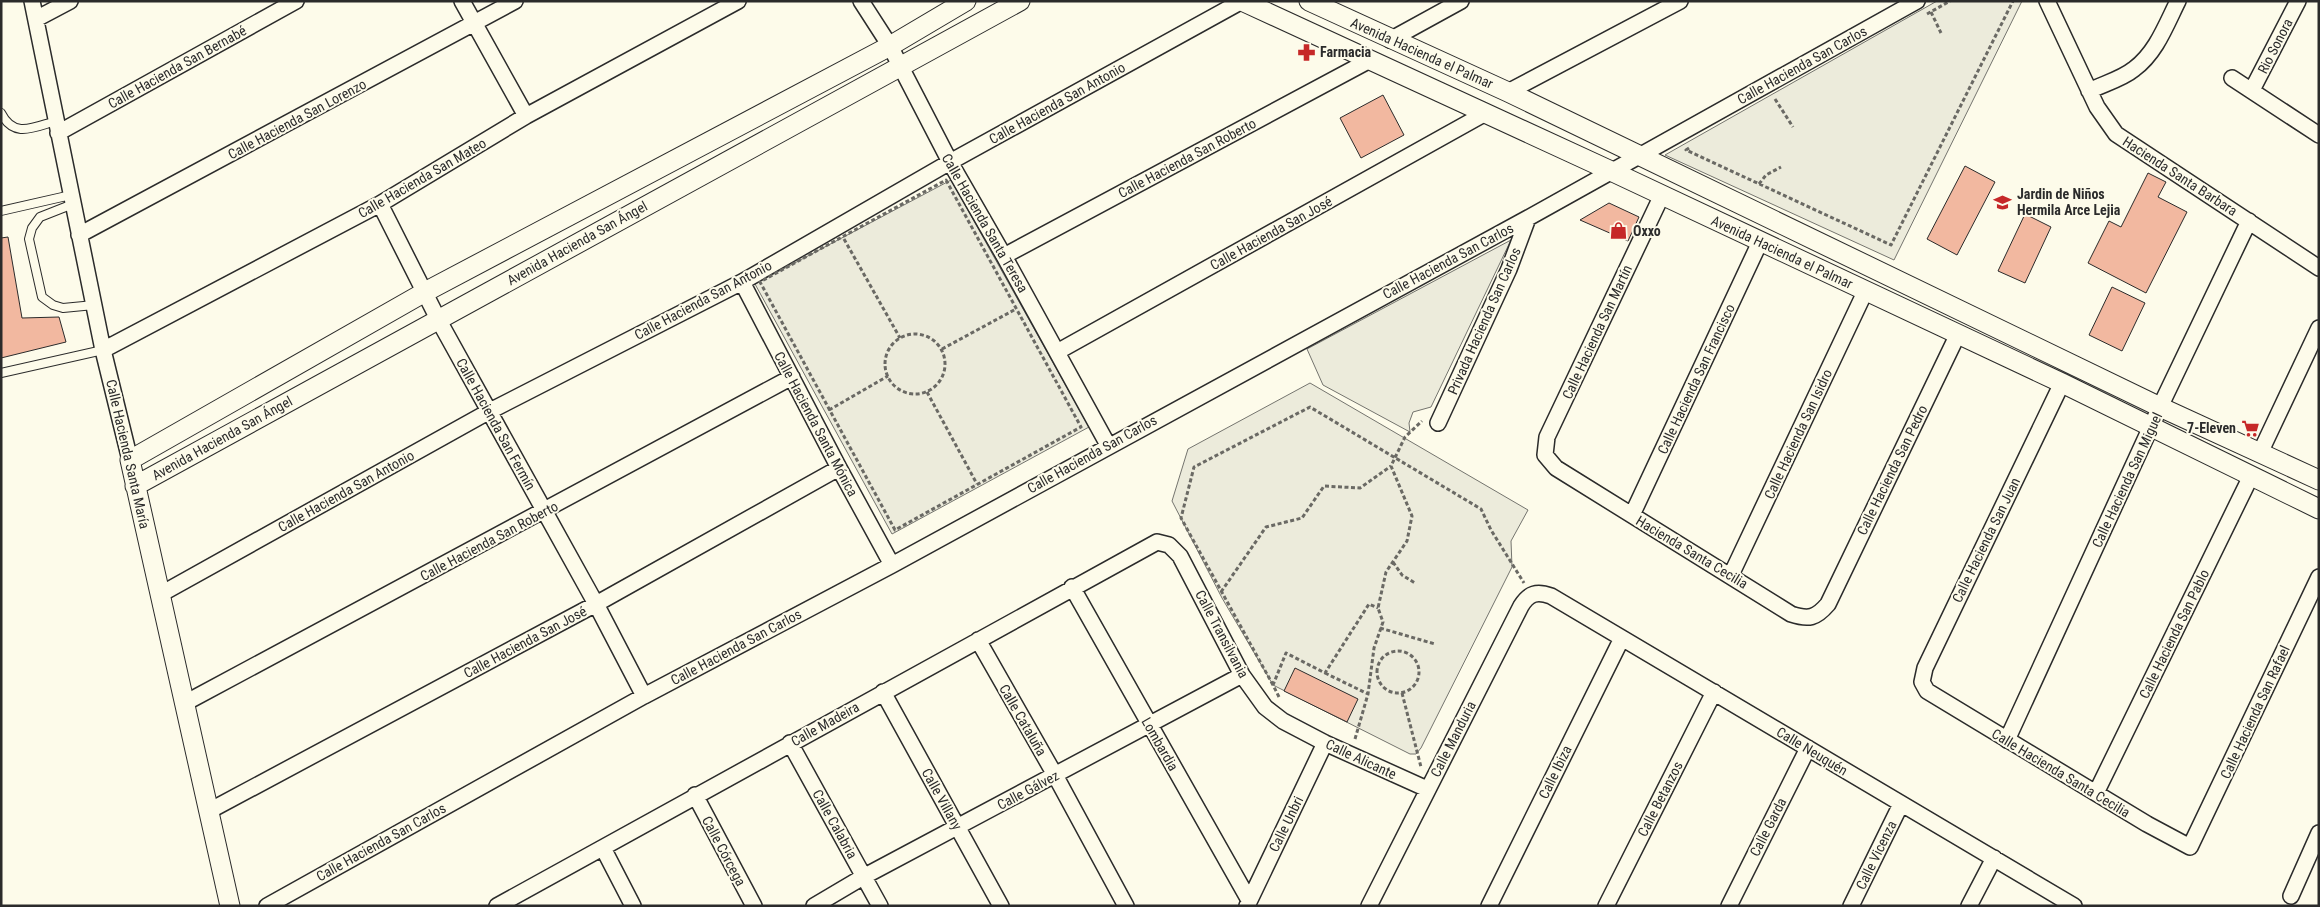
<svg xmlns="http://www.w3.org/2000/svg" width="2320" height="907" viewBox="0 0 2320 907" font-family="'Roboto Condensed',sans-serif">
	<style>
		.green { fill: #ecebdb; stroke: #74746e }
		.building { fill: #f2b8a0; stroke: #2b2b2b }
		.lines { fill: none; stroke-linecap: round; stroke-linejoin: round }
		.service-casing { stroke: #2b2b2b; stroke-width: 10 }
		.minor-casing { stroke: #2b2b2b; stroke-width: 18 }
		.tertiary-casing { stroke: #2b2b2b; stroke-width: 21 }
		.path { stroke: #6a6964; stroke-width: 3; stroke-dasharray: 4 2.5; stroke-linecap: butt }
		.service { stroke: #fdfbea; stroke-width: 8 }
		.minor { stroke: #fdfbea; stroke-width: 15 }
		.tertiary { stroke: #fdfbea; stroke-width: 19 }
		.labels { text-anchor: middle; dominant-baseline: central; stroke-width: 4; stroke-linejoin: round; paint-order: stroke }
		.street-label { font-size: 14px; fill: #2b2b2b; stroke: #fdfbea }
		.poi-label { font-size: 14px; font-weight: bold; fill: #2b2b2b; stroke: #fdfbea; text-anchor: start }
	</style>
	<rect width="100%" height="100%" fill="#fdfbea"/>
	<path class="green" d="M 1937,1 L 2022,1 L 1894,260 L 1665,155 Z
		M 951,180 L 1089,427 L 892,534 L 755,284 Z
		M 1511,240 L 1431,407 L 1413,412 L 1409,423 L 1410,432 L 1323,385 L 1307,349 Z
		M 1310,383 L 1528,510 L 1511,541 L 1512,567 L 1421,748 L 1416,754 L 1410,754 L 1273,685 L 1222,598 L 1172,501 L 1188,449 Z"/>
	<path class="building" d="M 1383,95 L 1404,135 L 1361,158 L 1340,118 Z
		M 1965,166 L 1995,182 L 1957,255 L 1927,239 Z
		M 2148,173 L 2166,182 L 2158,197 L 2187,212 L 2146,293 L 2088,263 L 2109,221 L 2121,227 Z
		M 1609,203 L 1639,217 L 1628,241 L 1580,220 Z
		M 2025,214 L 2051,227 L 2025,283 L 1998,271 Z
		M 8,237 L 22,318 L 59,317 L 66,342 L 1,358 L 1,238 Z
		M 2112,287 L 2145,303 L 2122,351 L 2089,335 Z
		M 1295,668 L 1358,699 L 1347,722 L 1284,691 Z"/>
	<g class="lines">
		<defs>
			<path id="service" d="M 1,113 C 14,139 34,127 56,121
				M 73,204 L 40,217 L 32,228 L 29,239 L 42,297 L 53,305 L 63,308 L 94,305
				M 1,211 L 71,195
				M 1,373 L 103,350"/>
			<path id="minor" d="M 32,1 L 103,350 L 130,460
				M 462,1 L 526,116
				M 861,1 L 890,46 L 950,162 L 1004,256 L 1108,445
				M 2047,1 L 2097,107 L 2116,134 L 2319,268
				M 36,19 L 70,1
				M 1390,40 L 1461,1
				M 2232,78 L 2319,135
				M 2252,90 L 2298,1
				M 2089,91 C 2103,84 2122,79 2134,69 C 2156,53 2166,25 2178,1
				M 1508,92 L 1680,1
				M 58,133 L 296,1
				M 1662,195 L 1547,437 L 1545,455 L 1556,468 L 1791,614 C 1809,620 1816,618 1828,604 L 1957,336
				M 380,204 L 438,319 L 596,604 L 644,696
				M 79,235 L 515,1
				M 1004,256 L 1370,60
				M 742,282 L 839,468 L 892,565
				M 103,350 L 380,204 L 526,116 L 738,1
				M 1057,352 L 1484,114
				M 2062,383 L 1925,668 L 1922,682 L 1927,691 L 2147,824 L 2190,847 L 2319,577
				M 1438,423 L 1509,269 L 1528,218
				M 2260,453 L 2319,328
				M 1632,515 L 1760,242
				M 1731,575 L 1865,292
				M 1072,587 L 1249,900
				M 161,594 L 488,412 L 742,282 L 950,162 L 1242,1
				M 978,640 L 1055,775 L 1126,906
				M 883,692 L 1001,906
				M 185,703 L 792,377
				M 2007,740 L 2160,407 L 2249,221
				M 790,743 L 880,906
				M 2096,793 L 2251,476
				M 695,795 L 754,906
				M 209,811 L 596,604 L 839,468
				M 603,848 L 633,906
				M 2291,896 L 2319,833
				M 267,906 L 644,696 L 892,565 L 1528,218 L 1917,1
				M 497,906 L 1157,542 L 1169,545 L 1180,556 L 1242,675 L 1265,707 L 1283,721 L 1325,743 L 1427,789
				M 814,906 L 863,877 L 1242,675
				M 1247,906 L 1325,743
				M 1369,906 L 1521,606 C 1529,593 1537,591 1551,596 L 2074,906
				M 1489,906 L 1622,638
				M 1606,906 L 1714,692
				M 1729,906 L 1808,748
				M 1851,906 L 1901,804
				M 1969,906 L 1994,858"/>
			<path id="tertiary" d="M 1242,1 L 1611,171 L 2062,383 L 2319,509
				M 1309,1 L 1508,92 L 2160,407 L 2319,480
				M 135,486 L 1020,1
				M 230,906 L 130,460 L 425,292 L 890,46 L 966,1"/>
		</defs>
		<use href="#service" class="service-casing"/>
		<use href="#minor" class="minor-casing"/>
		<use href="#tertiary" class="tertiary-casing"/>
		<path class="path" d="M 1931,12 L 1941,33
			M 1927,14 L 1950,1
			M 1775,99 L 1793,127
			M 1689,148 L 1686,150 L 1891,245 L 2013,1
			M 946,180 L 1081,427 L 895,530 L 760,282 Z
			M 1759,184 L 1766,175 L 1781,167
			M 844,239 L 900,338
			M885 364a30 30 0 1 1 60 0a30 30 0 1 1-60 0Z
			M 942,349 L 1016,309
			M 927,392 L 977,484
			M 829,410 L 888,376
			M 1393,562 L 1402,575 L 1415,583
			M 1221,592 L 1266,527 L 1302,518 L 1324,486 L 1360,488 L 1391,466
			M 1380,628 L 1435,644
			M1377 672a21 21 0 1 1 42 0a21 21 0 1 1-42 0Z
			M 1325,673 L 1368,694
			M 1273,685 L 1181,518 L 1194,467 L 1310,407 L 1481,509 L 1491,530 L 1524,583
			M 1402,693 L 1421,767
			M 1279,697 L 1273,685 L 1286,653 L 1325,673 L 1369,604 L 1378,608
			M 1355,739 L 1368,694 L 1374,648 L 1383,622 L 1378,608 L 1386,572 L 1407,541 L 1412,516 L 1391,466 L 1405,437 L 1422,421"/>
		<use href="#service" class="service"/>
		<use href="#minor" class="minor"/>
		<use href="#tertiary" class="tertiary"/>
	</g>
	<defs>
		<symbol id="pharmacy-bare" viewBox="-9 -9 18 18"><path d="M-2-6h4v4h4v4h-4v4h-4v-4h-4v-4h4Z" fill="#c62828" stroke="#fdfbea" stroke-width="2.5" paint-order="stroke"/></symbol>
		<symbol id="school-bare" viewBox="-9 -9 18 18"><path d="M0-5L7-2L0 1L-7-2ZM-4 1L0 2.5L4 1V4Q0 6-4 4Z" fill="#c62828" stroke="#fdfbea" stroke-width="2.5" paint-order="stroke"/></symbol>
		<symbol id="shop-bare" viewBox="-9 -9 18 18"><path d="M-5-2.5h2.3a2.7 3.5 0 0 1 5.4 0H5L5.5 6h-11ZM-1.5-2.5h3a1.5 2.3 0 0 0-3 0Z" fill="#c62828" stroke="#fdfbea" stroke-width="2.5" paint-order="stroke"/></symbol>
		<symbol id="supermarket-bare" viewBox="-9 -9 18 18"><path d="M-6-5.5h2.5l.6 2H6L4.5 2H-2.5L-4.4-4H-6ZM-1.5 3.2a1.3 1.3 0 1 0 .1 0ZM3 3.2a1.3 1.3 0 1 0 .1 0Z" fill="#c62828" stroke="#fdfbea" stroke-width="2.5" paint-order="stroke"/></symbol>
	</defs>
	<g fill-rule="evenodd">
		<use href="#pharmacy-bare" x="1294" y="40" width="25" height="25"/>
		<use href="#school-bare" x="1990" y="190" width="25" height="25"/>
		<use href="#shop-bare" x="1606" y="218" width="25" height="25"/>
		<use href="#supermarket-bare" x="2238" y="416" width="25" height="25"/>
	</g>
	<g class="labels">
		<g class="street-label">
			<text transform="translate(2275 46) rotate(-63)">Rio Sonora</text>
			<text transform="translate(1422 53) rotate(24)">Avenida Hacienda el Palmar</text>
			<text transform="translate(1802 65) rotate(-29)">Calle Hacienda San Carlos</text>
			<text transform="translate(177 67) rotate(-29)">Calle Hacienda San Bernabé</text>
			<text transform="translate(1057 103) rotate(-29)">Calle Hacienda San Antonio</text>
			<text transform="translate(297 119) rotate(-28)">Calle Hacienda San Lorenzo</text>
			<text transform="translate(1187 158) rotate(-28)">Calle Hacienda San Roberto</text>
			<text transform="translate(2180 176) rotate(33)">Hacienda Santa Barbara</text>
			<text transform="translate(422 178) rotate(-30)">Calle Hacienda San Mateo</text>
			<text transform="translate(985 223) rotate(60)">Calle Hacienda Santa Teresa</text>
			<text transform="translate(1271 233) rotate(-29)">Calle Hacienda San José</text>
			<text transform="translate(577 243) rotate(-29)">Avenida Hacienda San Ángel</text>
			<text transform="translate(1782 252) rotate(25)">Avenida Hacienda el Palmar</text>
			<text transform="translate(1448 261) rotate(-28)">Calle Hacienda San Carlos</text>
			<text transform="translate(703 300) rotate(-28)">Calle Hacienda San Antonio</text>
			<text transform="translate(1484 321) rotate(-66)">Privada Hacienda San Carlos</text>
			<text transform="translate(1597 332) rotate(-65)">Calle Hacienda San Martín</text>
			<text transform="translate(1696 379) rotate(-65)">Calle Hacienda San Francisco</text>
			<text transform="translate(496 424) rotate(61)">Calle Hacienda San Fermín</text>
			<text transform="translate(816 424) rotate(62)">Calle Hacienda Santa Mónica</text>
			<text transform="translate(1798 434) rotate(-65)">Calle Hacienda San Isidro</text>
			<text transform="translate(222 438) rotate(-29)">Avenida Hacienda San Ángel</text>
			<text transform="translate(128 454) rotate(77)">Calle Hacienda Santa María</text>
			<text transform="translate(1092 454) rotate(-29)">Calle Hacienda San Carlos</text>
			<text transform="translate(1892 470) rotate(-64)">Calle Hacienda San Pedro</text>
			<text transform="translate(2127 480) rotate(-65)">Calle Hacienda San Miguel</text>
			<text transform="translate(346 491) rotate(-29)">Calle Hacienda San Antonio</text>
			<text transform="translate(1986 540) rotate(-64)">Calle Hacienda San Juan</text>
			<text transform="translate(489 541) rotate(-28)">Calle Hacienda San Roberto</text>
			<text transform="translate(1692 552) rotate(31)">Hacienda Santa Cecilia</text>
			<text transform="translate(1222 634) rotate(62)">Calle Transilvania</text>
			<text transform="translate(2174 634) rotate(-64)">Calle Hacienda San Pablo</text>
			<text transform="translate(525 642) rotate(-28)">Calle Hacienda San José</text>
			<text transform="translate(736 647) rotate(-28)">Calle Hacienda San Carlos</text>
			<text transform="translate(2255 712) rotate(-65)">Calle Hacienda San Rafael</text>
			<text transform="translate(1023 720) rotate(60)">Calle Cataluña</text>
			<text transform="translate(825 724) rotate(-29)">Calle Madeira</text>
			<text transform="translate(1453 739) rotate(-63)">Calle Manduria</text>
			<text transform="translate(1160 744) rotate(60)">Lombardia</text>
			<text transform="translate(1812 751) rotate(31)">Calle Neuquén</text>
			<text transform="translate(1361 759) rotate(25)">Calle Alicante</text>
			<text transform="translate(1555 772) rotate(-64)">Calle Ibiza</text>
			<text transform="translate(2061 773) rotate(31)">Calle Hacienda Santa Cecilia</text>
			<text transform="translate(1028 790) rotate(-28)">Calle Gálvez</text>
			<text transform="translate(942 799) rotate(61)">Calle Villany</text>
			<text transform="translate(1660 799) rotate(-63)">Calle Betanzos</text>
			<text transform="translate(835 824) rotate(61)">Calle Calabria</text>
			<text transform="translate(1286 824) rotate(-64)">Calle Unbri</text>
			<text transform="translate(1768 827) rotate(-63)">Calle Garda</text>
			<text transform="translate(381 842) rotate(-29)">Calle Hacienda San Carlos</text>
			<text transform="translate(724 851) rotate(62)">Calle Córcega</text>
			<text transform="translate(1876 855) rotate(-64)">Calle Vicenza</text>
		</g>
		<g class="poi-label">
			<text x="1320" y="52">Farmacia</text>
			<text x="2017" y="194">Jardin de Niños<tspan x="2017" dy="16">Hermila Arce Lejia</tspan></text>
			<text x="1633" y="231">Oxxo</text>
			<text x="2236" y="428" text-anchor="end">7-Eleven</text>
		</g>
	</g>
	<rect width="2320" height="907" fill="none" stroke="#2b2b2b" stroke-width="5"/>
</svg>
